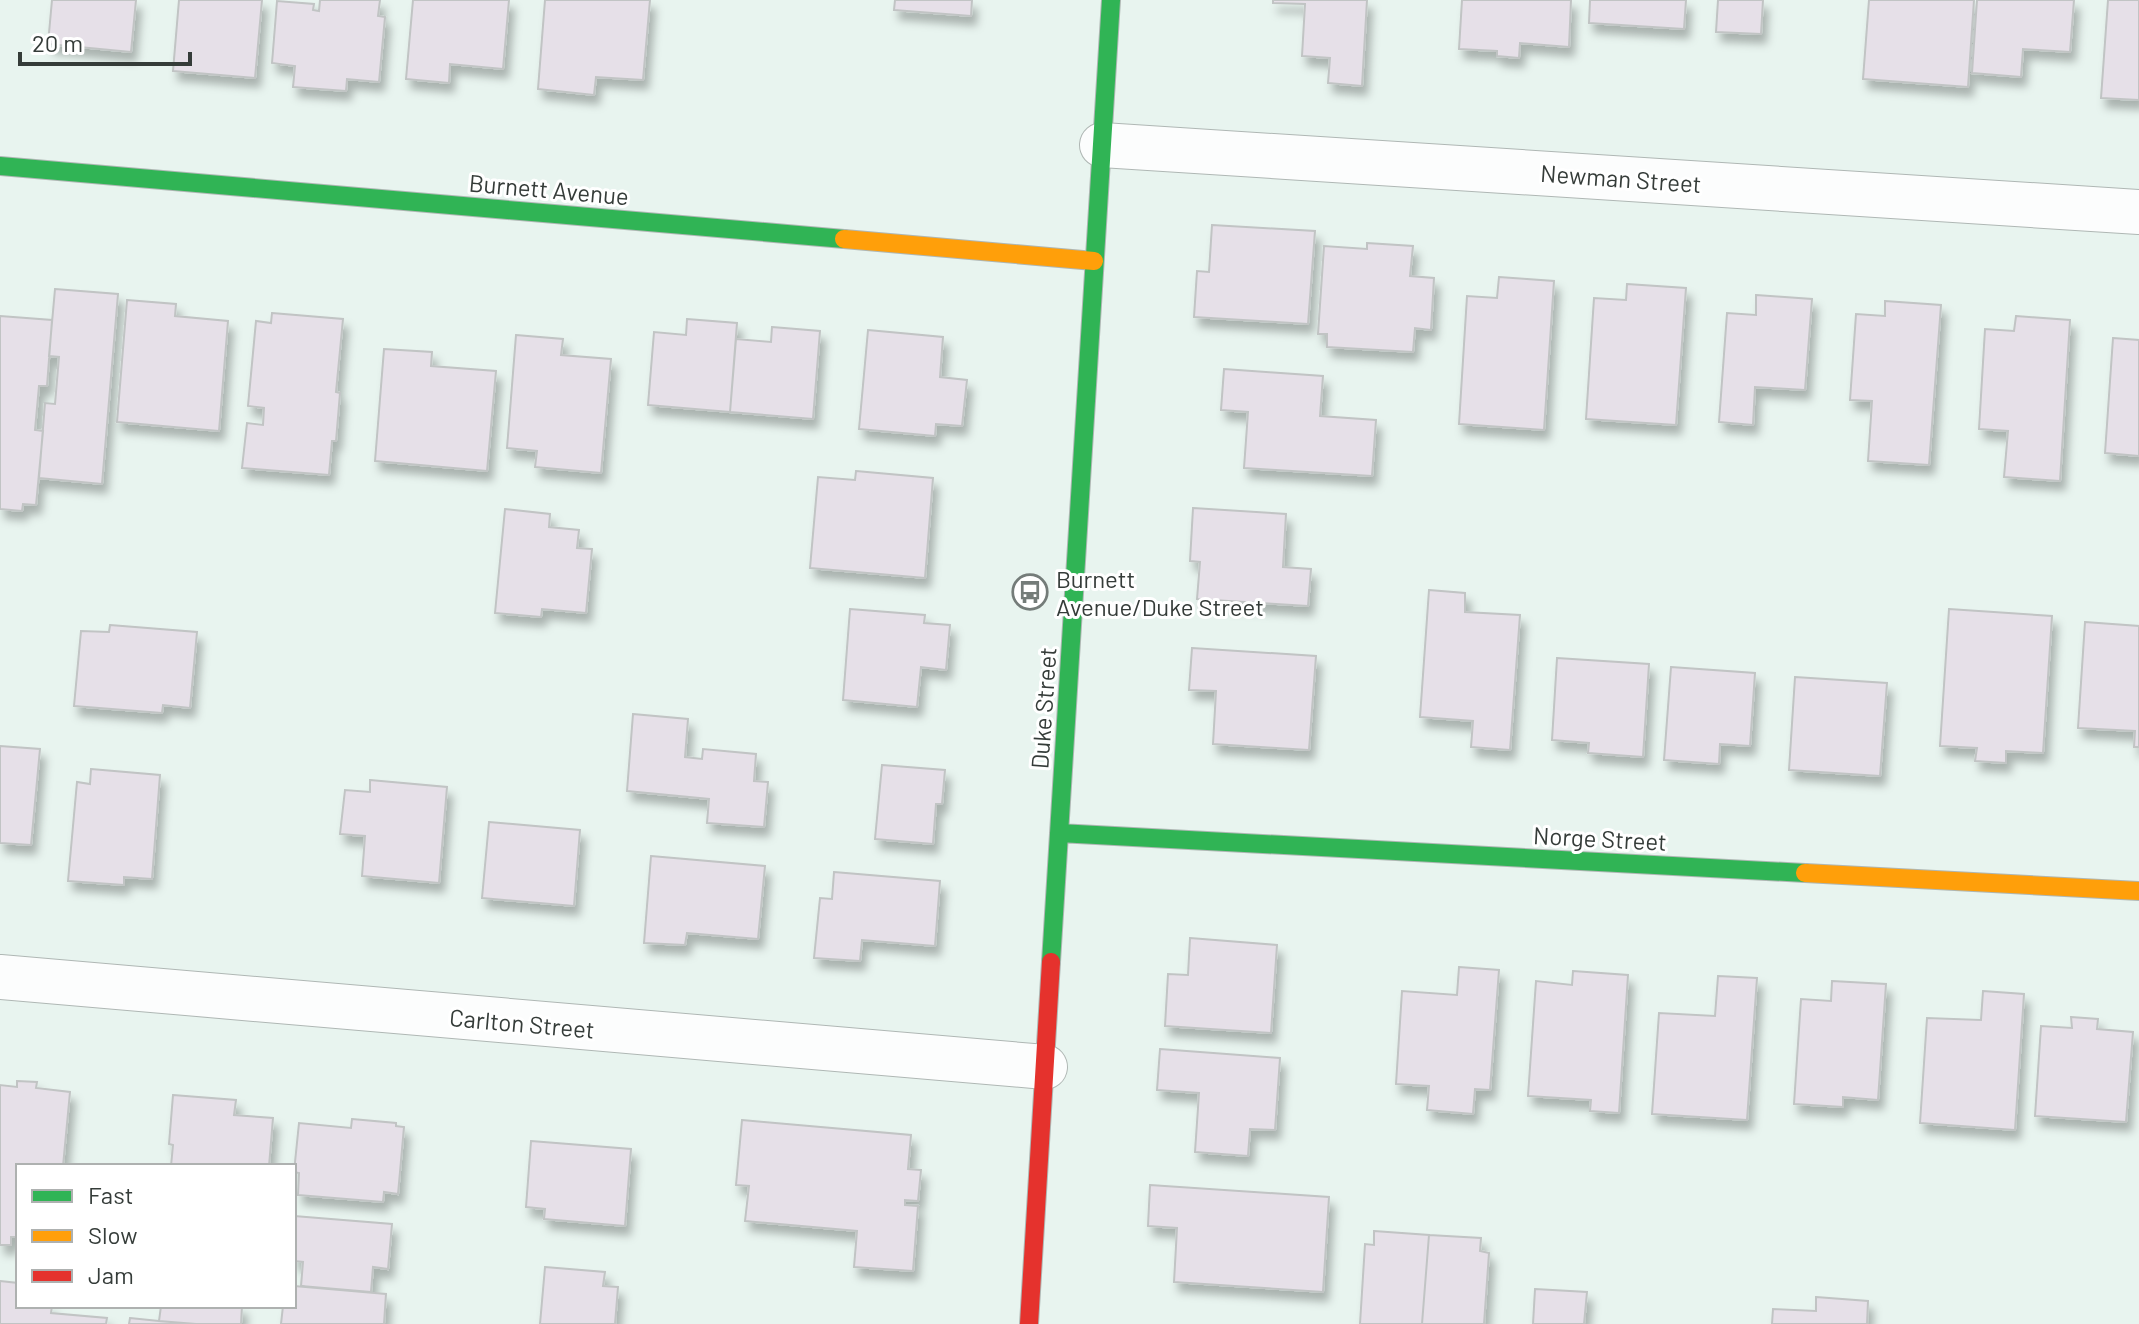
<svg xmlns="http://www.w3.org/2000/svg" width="2139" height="1324" viewBox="0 0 2139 1324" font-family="Barlow,sans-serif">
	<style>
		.building { fill: #e6e0e8; stroke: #c1c4c4; stroke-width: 2; filter: url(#shadow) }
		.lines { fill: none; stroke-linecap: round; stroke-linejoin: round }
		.street-casing { stroke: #afb7b4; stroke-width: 46 }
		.fast-casing { stroke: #afb7b4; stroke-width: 20 }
		.slow-casing { stroke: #afb7b4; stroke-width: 20 }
		.jam-casing { stroke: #afb7b4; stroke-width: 20 }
		.street { stroke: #fcfdfd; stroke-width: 44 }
		.fast { stroke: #30b455; stroke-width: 18 }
		.slow { stroke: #ff9f0a; stroke-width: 18 }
		.jam { stroke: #e5322d; stroke-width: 18 }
		.labels { text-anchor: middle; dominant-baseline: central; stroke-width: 6; stroke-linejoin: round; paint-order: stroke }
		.street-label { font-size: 24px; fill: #353c39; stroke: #fff }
		.poi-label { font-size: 24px; fill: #353c39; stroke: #fff; text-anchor: start }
	</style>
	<defs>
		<filter id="shadow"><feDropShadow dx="5" dy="9" stdDeviation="4" flood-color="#0004"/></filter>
	</defs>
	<rect width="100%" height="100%" fill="#e8f4ef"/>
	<path class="building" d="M 52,0 L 136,0 L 131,52 L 48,44 Z
		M 179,0 L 262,0 L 255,78 L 173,71 Z
		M 320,0 L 380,0 L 378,16 L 385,17 L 379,82 L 347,79 L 346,91 L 293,87 L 295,66 L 272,63 L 277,1 L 314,4 L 313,10 L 319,11 Z
		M 413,0 L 509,0 L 503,69 L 450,64 L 449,83 L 406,79 Z
		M 545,0 L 650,0 L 643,80 L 596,77 L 594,95 L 538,89 Z
		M 895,0 L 972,0 L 971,16 L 894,10 Z
		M 1273,0 L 1367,0 L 1362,86 L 1328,83 L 1330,58 L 1302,56 L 1305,4 L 1273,3 Z
		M 1462,0 L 1571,0 L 1569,47 L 1520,43 L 1519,58 L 1497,56 L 1497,51 L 1459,49 Z
		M 1590,0 L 1686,0 L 1684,29 L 1589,23 Z
		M 1718,0 L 1763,0 L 1761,34 L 1716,32 Z
		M 1869,0 L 1974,0 L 1968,87 L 1863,79 Z
		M 1977,0 L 2074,0 L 2070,52 L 2023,49 L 2021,77 L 1972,73 Z
		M 2108,0 L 2139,0 L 2139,100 L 2101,98 Z
		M 1212,225 L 1315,231 L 1308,324 L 1194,317 L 1197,271 L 1209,272 Z
		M 1367,243 L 1413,246 L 1410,276 L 1434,278 L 1431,330 L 1415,328 L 1413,352 L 1327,347 L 1327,334 L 1318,334 L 1324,246 L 1367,249 Z
		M 1499,277 L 1554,281 L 1544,430 L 1459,424 L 1467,296 L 1497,298 Z
		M 1627,284 L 1686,288 L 1676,425 L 1586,419 L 1594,298 L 1626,300 Z
		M 55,289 L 118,294 L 102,484 L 39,478 L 45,403 L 55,404 L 59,357 L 49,356 Z
		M 1756,295 L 1812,299 L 1805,390 L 1755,387 L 1753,425 L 1719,422 L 1727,313 L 1756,315 Z
		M 127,300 L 176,304 L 175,316 L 228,321 L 219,431 L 117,422 Z
		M 1885,301 L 1941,305 L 1929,465 L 1868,461 L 1872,401 L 1850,400 L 1856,314 L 1885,316 Z
		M 272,313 L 343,319 L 336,392 L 340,393 L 336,441 L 332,441 L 329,475 L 242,468 L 247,423 L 263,425 L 264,408 L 248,406 L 256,321 L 271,323 Z
		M 0,316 L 52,320 L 47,386 L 39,386 L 35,430 L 43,431 L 36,505 L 23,504 L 22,511 L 0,509 Z
		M 2016,316 L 2070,320 L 2060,481 L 2004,477 L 2008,431 L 1979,429 L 1985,329 L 2014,331 Z
		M 687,319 L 737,323 L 730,412 L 648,405 L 654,332 L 686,335 Z
		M 772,327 L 820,331 L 813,419 L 730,412 L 736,339 L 771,342 Z
		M 868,330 L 943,337 L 940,377 L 967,380 L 962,426 L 936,424 L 935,436 L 859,429 Z
		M 516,335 L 563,339 L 561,355 L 611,359 L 601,473 L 535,467 L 537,451 L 507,448 Z
		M 2113,338 L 2139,340 L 2139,456 L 2105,453 Z
		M 384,349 L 432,352 L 431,366 L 496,371 L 487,471 L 375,461 Z
		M 1224,369 L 1323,376 L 1320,416 L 1376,420 L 1372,476 L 1244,468 L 1248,412 L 1221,410 Z
		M 856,471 L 933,478 L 925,578 L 810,568 L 818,477 L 855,480 Z
		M 1193,508 L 1286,514 L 1283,567 L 1311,569 L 1308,606 L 1197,599 L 1200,562 L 1190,561 Z
		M 505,509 L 550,514 L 549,527 L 579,530 L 577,548 L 592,549 L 586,613 L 542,609 L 541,617 L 495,613 Z
		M 1429,590 L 1465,593 L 1465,612 L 1520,615 L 1510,750 L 1471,747 L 1473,721 L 1420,717 Z
		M 850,609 L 925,615 L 924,623 L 950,625 L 946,670 L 921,667 L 917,707 L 843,700 Z
		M 1949,609 L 2052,616 L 2043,753 L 2006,751 L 2006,763 L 1975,761 L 1977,748 L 1940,746 Z
		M 2085,622 L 2139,626 L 2139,747 L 2134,747 L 2135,731 L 2078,728 Z
		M 110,625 L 197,632 L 190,708 L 163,705 L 162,713 L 74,706 L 81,631 L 109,632 Z
		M 1192,648 L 1316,656 L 1309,750 L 1213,744 L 1216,691 L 1189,690 Z
		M 1557,658 L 1649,664 L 1643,757 L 1588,753 L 1589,743 L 1552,740 Z
		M 1671,667 L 1755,673 L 1750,746 L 1720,744 L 1719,764 L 1664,760 Z
		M 1795,677 L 1887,683 L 1880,776 L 1789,770 Z
		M 633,714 L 688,719 L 685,757 L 702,759 L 703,749 L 756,754 L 754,781 L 768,782 L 764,827 L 707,823 L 709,799 L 627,791 Z
		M 0,746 L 40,749 L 31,845 L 0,843 Z
		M 882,765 L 945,770 L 942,804 L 936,804 L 933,844 L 875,839 Z
		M 91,769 L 160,775 L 152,879 L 124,877 L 124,885 L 68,881 L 77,782 L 90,784 Z
		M 370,780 L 447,787 L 439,883 L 362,876 L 365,836 L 340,834 L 345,790 L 370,792 Z
		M 489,822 L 580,830 L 574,906 L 482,898 Z
		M 651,856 L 765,866 L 758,939 L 687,933 L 685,945 L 644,943 Z
		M 834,872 L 940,881 L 935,946 L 862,940 L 860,961 L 814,958 L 820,898 L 832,899 Z
		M 1190,938 L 1277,945 L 1271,1033 L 1165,1026 L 1168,974 L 1188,975 Z
		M 1459,967 L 1499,970 L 1490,1090 L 1475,1089 L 1473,1114 L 1427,1110 L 1429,1086 L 1396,1084 L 1402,991 L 1457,995 Z
		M 1573,971 L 1628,975 L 1619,1113 L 1590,1111 L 1591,1100 L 1528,1096 L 1536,981 L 1572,985 Z
		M 1718,976 L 1757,978 L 1747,1120 L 1652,1114 L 1659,1013 L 1715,1016 Z
		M 1832,981 L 1886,984 L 1878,1100 L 1843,1097 L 1843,1107 L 1794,1104 L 1801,999 L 1831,1001 Z
		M 1983,991 L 2024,994 L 2015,1130 L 1920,1123 L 1927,1018 L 1981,1020 Z
		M 2071,1017 L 2098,1019 L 2097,1029 L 2133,1032 L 2126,1122 L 2035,1116 L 2041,1026 L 2072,1028 Z
		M 1160,1049 L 1280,1058 L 1275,1130 L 1250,1129 L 1248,1156 L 1195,1152 L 1199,1093 L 1157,1090 Z
		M 17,1081 L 37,1082 L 36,1088 L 70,1092 L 63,1166 L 18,1166 L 18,1237 L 11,1237 L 11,1245 L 0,1245 L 0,1085 L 17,1087 Z
		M 173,1095 L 236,1100 L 234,1115 L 273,1118 L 269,1166 L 171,1166 L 173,1145 L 169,1144 Z
		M 352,1119 L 396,1123 L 396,1126 L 404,1127 L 398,1194 L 384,1192 L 383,1202 L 298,1195 L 299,1173 L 294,1172 L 299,1123 L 351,1128 Z
		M 742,1120 L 911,1135 L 908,1169 L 921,1170 L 918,1201 L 905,1200 L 905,1205 L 918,1206 L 913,1271 L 854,1267 L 857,1231 L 745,1221 L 749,1186 L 736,1185 Z
		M 531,1141 L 631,1149 L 625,1226 L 544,1219 L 545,1209 L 526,1207 Z
		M 1150,1185 L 1329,1197 L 1323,1292 L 1174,1282 L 1177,1228 L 1148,1226 Z
		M 294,1216 L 392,1224 L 388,1269 L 373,1267 L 371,1292 L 301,1286 L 303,1262 L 294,1261 Z
		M 1374,1231 L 1429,1235 L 1422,1324 L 1360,1324 L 1365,1244 L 1374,1245 Z
		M 1429,1235 L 1481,1238 L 1480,1251 L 1489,1253 L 1484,1324 L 1422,1324 Z
		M 545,1267 L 605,1272 L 603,1286 L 618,1287 L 615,1324 L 540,1324 Z
		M 0,1281 L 18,1283 L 18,1306 L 52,1306 L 51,1313 L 107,1318 L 106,1324 L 0,1324 Z
		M 294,1286 L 386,1294 L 384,1324 L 281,1324 L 283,1306 L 294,1306 Z
		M 1535,1289 L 1587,1292 L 1584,1324 L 1533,1324 Z
		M 1816,1297 L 1868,1301 L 1867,1324 L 1772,1324 L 1773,1309 L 1816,1311 Z
		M 161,1306 L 242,1306 L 241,1324 L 196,1324 L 159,1321 Z
		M 130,1318 L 159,1321 L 196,1324 L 129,1324 Z"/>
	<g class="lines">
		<defs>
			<path id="street" d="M 1102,145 L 2139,212
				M 0,977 L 1045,1067"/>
			<path id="fast" d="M 0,166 L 844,239
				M 1059,833 L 1805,873
				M 1051,962 L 1111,0"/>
			<path id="slow" d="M 844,239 L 1094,261
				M 1805,873 L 2139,891"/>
			<path id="jam" d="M 1029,1324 L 1051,962"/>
		</defs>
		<use href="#street" class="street-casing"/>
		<use href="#fast" class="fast-casing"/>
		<use href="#slow" class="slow-casing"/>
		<use href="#jam" class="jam-casing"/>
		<use href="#street" class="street"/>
		<use href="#fast" class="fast"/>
		<use href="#slow" class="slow"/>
		<use href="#jam" class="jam"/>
	</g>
	<defs>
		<symbol id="bus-ring" viewBox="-11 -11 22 22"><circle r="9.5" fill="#fff" stroke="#747c79" stroke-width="1.5"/><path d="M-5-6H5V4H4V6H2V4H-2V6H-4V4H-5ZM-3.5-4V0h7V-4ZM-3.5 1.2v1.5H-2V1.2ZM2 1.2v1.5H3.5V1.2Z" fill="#747c79"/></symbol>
	</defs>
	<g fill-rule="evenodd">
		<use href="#bus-ring" x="1010" y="572" width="40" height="40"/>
	</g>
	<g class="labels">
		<g class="street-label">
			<text transform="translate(1621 178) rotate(4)">Newman Street</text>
			<text transform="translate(549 189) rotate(5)">Burnett Avenue</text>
			<text transform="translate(1043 708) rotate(-86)">Duke Street</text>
			<text transform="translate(1600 838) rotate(3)">Norge Street</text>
			<text transform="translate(522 1023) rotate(5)">Carlton Street</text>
		</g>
		<g class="poi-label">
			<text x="1056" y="578">Burnett<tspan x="1056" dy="28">Avenue/Duke Street</tspan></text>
		</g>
	</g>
	<rect x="16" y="1164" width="280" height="144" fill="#ffffff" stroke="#aeb1b0" stroke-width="2"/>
	<rect x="32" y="1190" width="40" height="12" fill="#30b455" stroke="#aeb1b0" stroke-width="2"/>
	<text x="88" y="1204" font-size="24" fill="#353c39">Fast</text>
	<rect x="32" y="1230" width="40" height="12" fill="#ff9f0a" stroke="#aeb1b0" stroke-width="2"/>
	<text x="88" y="1244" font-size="24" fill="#353c39">Slow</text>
	<rect x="32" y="1270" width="40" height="12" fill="#e5322d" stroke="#aeb1b0" stroke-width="2"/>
	<text x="88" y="1284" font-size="24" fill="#353c39">Jam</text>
	<path d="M20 52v12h170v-12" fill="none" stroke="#353c39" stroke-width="4"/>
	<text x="32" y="52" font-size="24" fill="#353c39" stroke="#ffffff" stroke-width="6" paint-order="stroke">20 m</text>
</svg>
